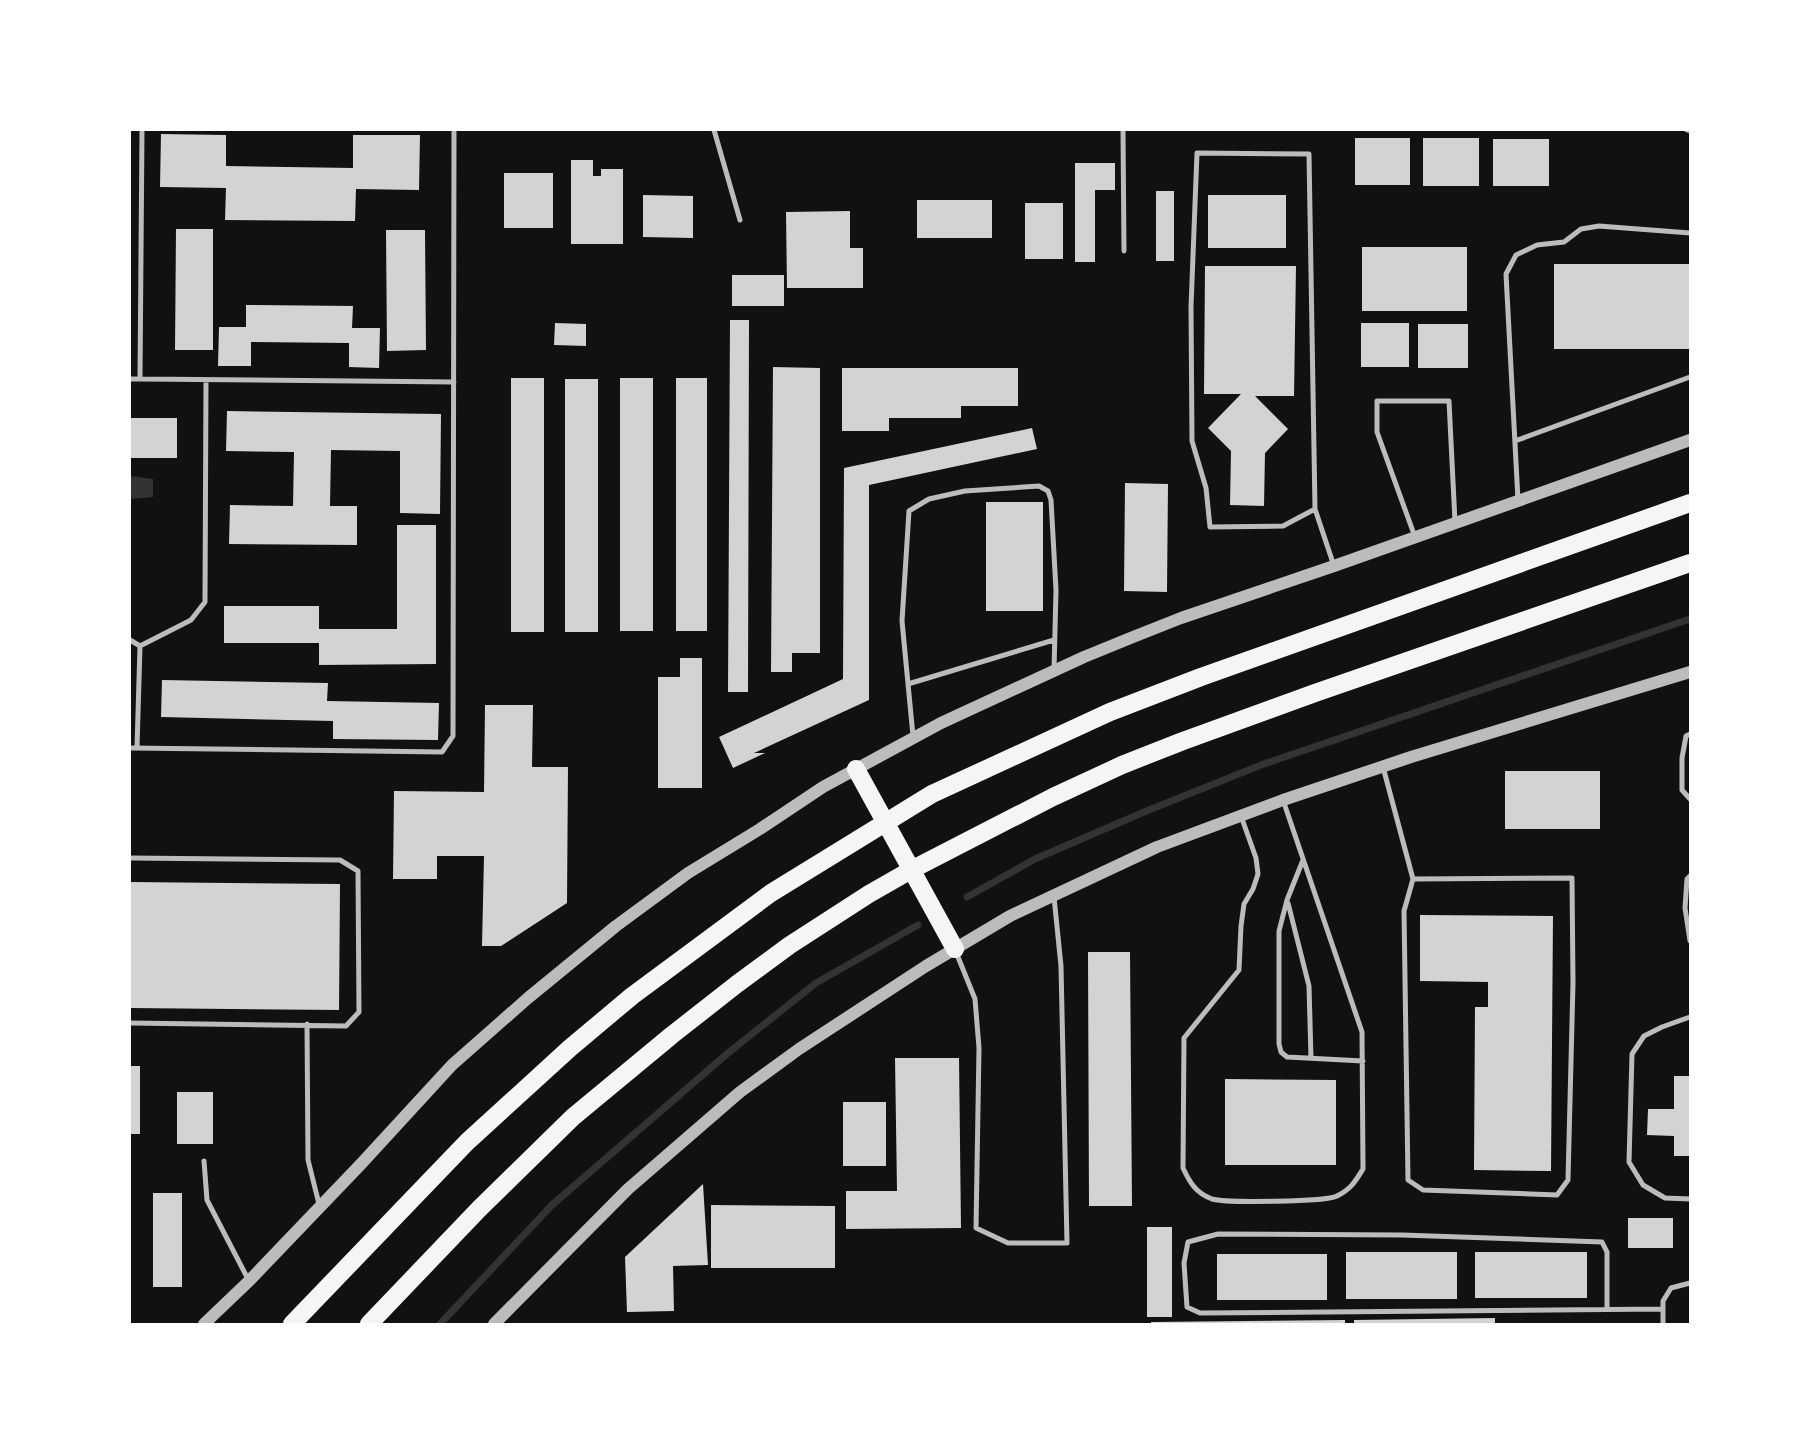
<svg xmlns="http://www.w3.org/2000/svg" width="1820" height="1454" viewBox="0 0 1820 1454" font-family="Helvetica,sans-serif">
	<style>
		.water { fill: #333 }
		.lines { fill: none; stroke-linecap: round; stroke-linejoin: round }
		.stream { stroke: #333; stroke-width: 7 }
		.building { fill: #d3d3d3 }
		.service { stroke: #bcbcbc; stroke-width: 5 }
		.tertiary { stroke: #bcbcbc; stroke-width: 12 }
		.primary { stroke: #f5f5f5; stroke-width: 18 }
	</style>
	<rect width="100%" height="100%" fill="#111"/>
	<path class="water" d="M 130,476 L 153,479 L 153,497 L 130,499 Z"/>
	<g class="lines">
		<path class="stream" d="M 967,897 L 1035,859 L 1144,812 L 1261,765 L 1690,619
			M 440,1324 L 552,1205 L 728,1053 L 816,983 L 918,925"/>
	</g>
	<path class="building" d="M 161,134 L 226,135 L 226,166 L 353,168 L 353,135 L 420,135 L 419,190 L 356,189 L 355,221 L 225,220 L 226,188 L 160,187 Z
		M 1355,138 L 1410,138 L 1410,185 L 1355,185 Z
		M 1423,138 L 1479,138 L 1479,186 L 1423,186 Z
		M 1493,139 L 1549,139 L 1549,186 L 1493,186 Z
		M 571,160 L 593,160 L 593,176 L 601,176 L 601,169 L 623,169 L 623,244 L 571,244 Z
		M 1075,163 L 1115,163 L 1115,190 L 1095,190 L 1095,262 L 1075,262 Z
		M 504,173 L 553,173 L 553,228 L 504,228 Z
		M 1156,191 L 1174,191 L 1174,261 L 1156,261 Z
		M 643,195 L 693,196 L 693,238 L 643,237 Z
		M 1208,195 L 1286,195 L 1286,248 L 1208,248 Z
		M 917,200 L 992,200 L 992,238 L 917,238 Z
		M 1025,203 L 1063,203 L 1063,259 L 1025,259 Z
		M 850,211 L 850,248 L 863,248 L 863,288 L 787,288 L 786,212 Z
		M 176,229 L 213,229 L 213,350 L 175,350 Z
		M 386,230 L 425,230 L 426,350 L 387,351 Z
		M 1362,247 L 1467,247 L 1467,311 L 1362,311 Z
		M 1554,264 L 1690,264 L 1690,349 L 1554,349 Z
		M 1205,266 L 1296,266 L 1294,396 L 1255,396 L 1288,429 L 1265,453 L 1264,506 L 1230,505 L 1231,451 L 1208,428 L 1241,394 L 1204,394 Z
		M 732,275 L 784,275 L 784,306 L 732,306 Z
		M 246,305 L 353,306 L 352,328 L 380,328 L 379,368 L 349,367 L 349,343 L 251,342 L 251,366 L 218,366 L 219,327 L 246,327 Z
		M 730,320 L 749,320 L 748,692 L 728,692 Z
		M 555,323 L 586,324 L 586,346 L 554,345 Z
		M 1361,323 L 1409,323 L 1409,367 L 1361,367 Z
		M 1418,324 L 1468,324 L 1468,368 L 1418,368 Z
		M 773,367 L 820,368 L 820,653 L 792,653 L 792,672 L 771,672 Z
		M 842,368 L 1018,368 L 1018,406 L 961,406 L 961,418 L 889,418 L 889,431 L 842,431 Z
		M 511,378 L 544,378 L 544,632 L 511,632 Z
		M 620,378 L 653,378 L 653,631 L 620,631 Z
		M 676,378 L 707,378 L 707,631 L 676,631 Z
		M 565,379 L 598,379 L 598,632 L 565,632 Z
		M 227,411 L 441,414 L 440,514 L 400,513 L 400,451 L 331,450 L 330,506 L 357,506 L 357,545 L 229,544 L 230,505 L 293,506 L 294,452 L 226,451 Z
		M 130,418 L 177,418 L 177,458 L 130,458 Z
		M 1032,428 L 1037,449 L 869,485 L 869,700 L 754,753 L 765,753 L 733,768 L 719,737 L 843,679 L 844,468 Z
		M 1125,483 L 1168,484 L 1167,592 L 1124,591 Z
		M 986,502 L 1043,502 L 1043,611 L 986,611 Z
		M 397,525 L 436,525 L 436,664 L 319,665 L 319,643 L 224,643 L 224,606 L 319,606 L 319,629 L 397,629 Z
		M 680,658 L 702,658 L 702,788 L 658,788 L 658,677 L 680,677 Z
		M 162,680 L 328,683 L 327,701 L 439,703 L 438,740 L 333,739 L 333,721 L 161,717 Z
		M 485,705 L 533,705 L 532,767 L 568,767 L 567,903 L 501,946 L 482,946 L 484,856 L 437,856 L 437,879 L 393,879 L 394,791 L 484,792 Z
		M 1505,771 L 1600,771 L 1600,829 L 1505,829 Z
		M 130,882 L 340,884 L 339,1010 L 130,1008 Z
		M 1420,915 L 1553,916 L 1551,1171 L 1474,1170 L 1475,1007 L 1488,1007 L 1488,982 L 1420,981 Z
		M 1088,952 L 1130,952 L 1132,1206 L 1089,1206 Z
		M 895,1058 L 959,1058 L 961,1228 L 846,1229 L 846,1191 L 897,1191 Z
		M 130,1066 L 140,1066 L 140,1134 L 130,1134 Z
		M 1674,1076 L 1690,1076 L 1690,1156 L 1674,1156 L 1674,1136 L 1647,1135 L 1648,1109 L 1674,1109 Z
		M 1225,1079 L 1336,1080 L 1336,1165 L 1225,1165 Z
		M 177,1092 L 213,1092 L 213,1144 L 177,1144 Z
		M 843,1102 L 886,1102 L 886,1166 L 843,1166 Z
		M 703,1184 L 708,1265 L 673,1266 L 674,1311 L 627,1312 L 625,1257 Z
		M 153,1193 L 182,1193 L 182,1287 L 153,1287 Z
		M 711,1205 L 835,1206 L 835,1268 L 711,1268 Z
		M 1628,1218 L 1673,1218 L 1673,1248 L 1628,1248 Z
		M 1147,1227 L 1172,1227 L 1172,1317 L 1147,1317 Z
		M 1346,1252 L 1457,1252 L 1457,1299 L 1346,1299 Z
		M 1475,1252 L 1587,1252 L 1587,1298 L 1475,1298 Z
		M 1217,1254 L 1327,1254 L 1327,1300 L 1217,1300 Z
		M 1495,1318 L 1495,1324 L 1354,1324 L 1354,1320 Z
		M 1345,1320 L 1345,1324 L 1151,1324 L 1151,1322 Z"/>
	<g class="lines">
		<path class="service" d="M 142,130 L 140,379 L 454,382
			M 714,130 L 740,220
			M 1123,130 L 1124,251
			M 1687,130 L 1690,131
			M 130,379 L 140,379
			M 1515,441 L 1690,377
			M 1518,500 L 1506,274 L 1516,255 L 1537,245 L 1564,242 L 1581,229 L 1599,226 L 1690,233
			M 1315,509 L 1283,526 L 1210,527 L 1206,488 L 1192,441 L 1191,307 L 1197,153 L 1309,154 L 1315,509 L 1334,566
			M 1415,537 L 1377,432 L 1377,401 L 1449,401 L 1455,522
			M 130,640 L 140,646
			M 908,684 L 1054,640
			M 1690,734 L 1686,736 L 1682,758 L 1682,790 L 1690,799
			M 913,736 L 902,621 L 909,511 L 929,499 L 965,491 L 1039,486 L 1048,491 L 1051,500 L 1056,590 L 1054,670
			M 130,748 L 442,752 L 453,736 L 454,130
			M 137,748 L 140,646 L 191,620 L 205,602 L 206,380
			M 1383,767 L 1413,879 L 1404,911 L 1408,1180 L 1423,1190 L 1557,1195 L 1568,1180 L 1573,983 L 1572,878 L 1413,879
			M 1241,816 L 1256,858 L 1258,874 L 1253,889 L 1244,904 L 1241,926 L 1239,970 L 1184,1038 L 1183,1168 C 1190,1183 1196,1193 1212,1199 C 1225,1203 1326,1202 1337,1196 C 1351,1189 1355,1182 1363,1169 L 1362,1032 L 1283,800
			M 130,858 L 340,860 L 358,871 L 359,1012 L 346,1026 L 130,1023
			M 1303,860 L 1287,900 L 1279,931 L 1279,1044 L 1281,1052 L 1287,1057 L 1363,1061
			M 1690,876 L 1687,879 L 1685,908 L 1690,941
			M 1288,903 L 1309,986 L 1311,1058
			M 956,952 L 975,999 L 979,1048 L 976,1228 L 1008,1243 L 1067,1243 L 1061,966 L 1054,897
			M 1690,1017 L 1662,1027 L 1644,1036 L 1632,1054 L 1629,1162 L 1643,1185 L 1665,1198 L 1690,1199
			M 307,1024 L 308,1160 L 319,1204
			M 204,1161 L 207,1200 L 249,1281
			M 1607,1309 L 1607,1252 L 1602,1242 L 1402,1235 L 1218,1234 L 1188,1242 L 1184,1263 L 1187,1307 L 1200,1313 L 1663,1309
			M 1663,1324 L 1663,1301 L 1671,1288 L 1690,1283"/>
		<path class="tertiary" d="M 204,1324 L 249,1281 L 361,1164 L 452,1065 L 528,998 L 616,926 L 688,873 L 760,829 L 823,787 L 941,723 L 1084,657 L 1133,637 L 1181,618 L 1334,566 L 1690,440
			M 494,1324 L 628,1189 L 740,1092 L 799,1049 L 926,966 L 1010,916 L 1157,847 L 1283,800 L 1411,757 L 1690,672"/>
		<path class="primary" d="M 856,769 L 955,949
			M 292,1324 L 467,1142 L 570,1048 L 632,996 L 771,893 L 932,794 L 1110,712 L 1201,677 L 1690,503
			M 369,1324 L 479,1209 L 573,1117 L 672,1035 L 737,984 L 790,945 L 869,894 L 911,870 L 1053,797 L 1122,765 L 1183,741 L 1315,693 L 1690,563"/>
	</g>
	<rect width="1820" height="1454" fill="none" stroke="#ffffff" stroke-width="262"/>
</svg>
